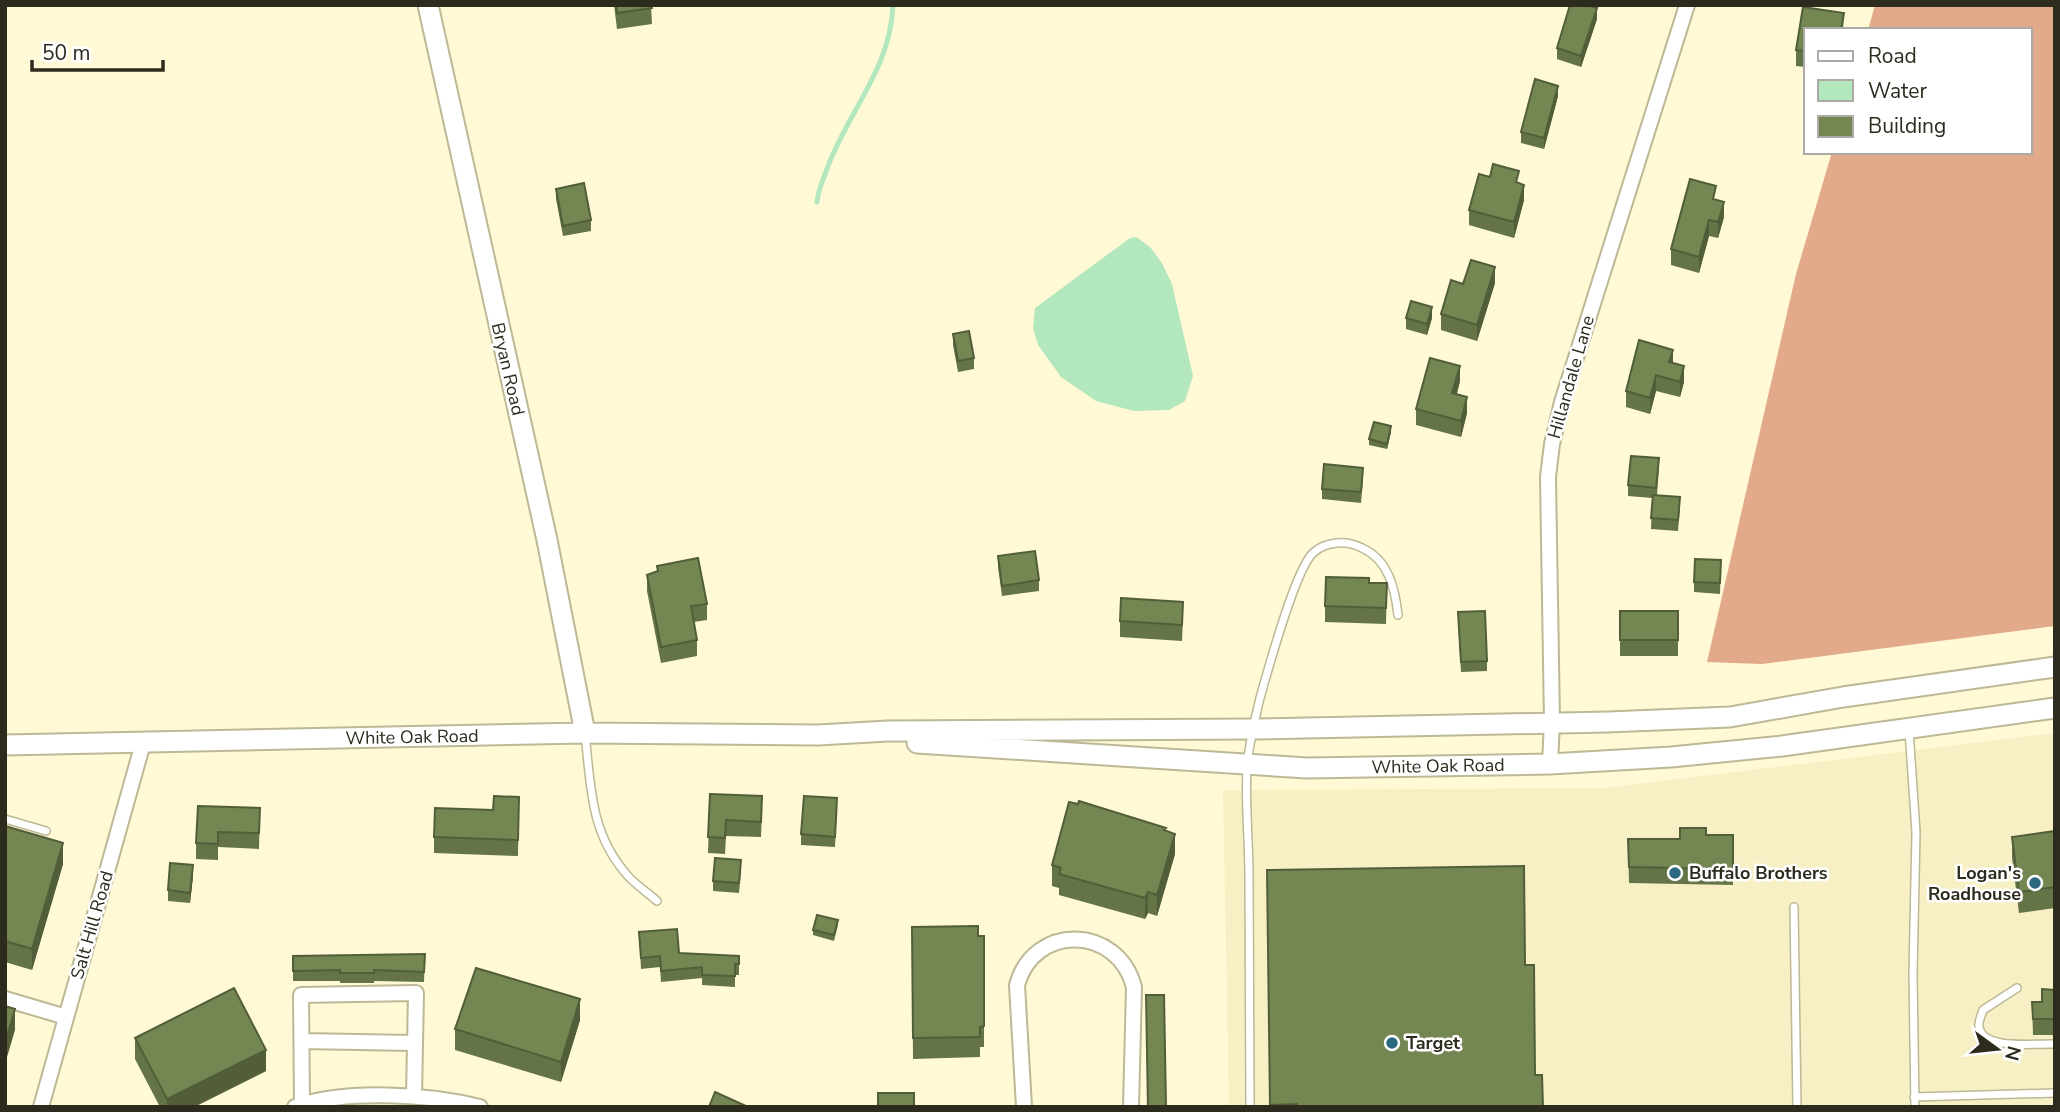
<svg xmlns="http://www.w3.org/2000/svg" width="2060" height="1112" viewBox="0 0 2060 1112" font-family="'Nunito Sans',sans-serif">
	<style>
		.built { fill: #f7f0c4 }
		.forest { fill: #e2aa8a }
		.water { fill: #b3e7bd }
		.lines { fill: none; stroke-linecap: round; stroke-linejoin: round }
		.stream { stroke: #b3e7bd; stroke-width: 5 }
		.lane-casing { stroke: #bdb895; stroke-width: 10 }
		.street-casing { stroke: #bdb895; stroke-width: 18 }
		.secondary-casing { stroke: #bdb895; stroke-width: 23 }
		.lane { stroke: #fff; stroke-width: 7 }
		.street { stroke: #fff; stroke-width: 14 }
		.secondary { stroke: #fff; stroke-width: 19 }
		.wall { fill: #647447 }
		.shaded-wall { fill: #515e39 }
		.building { fill: #748752; stroke: #515e39; stroke-width: 2 }
		.poi-dot { fill: #2a697f; stroke: #fff; stroke-width: 2.5 }
		.labels { text-anchor: middle; dominant-baseline: central; stroke-width: 5; stroke-linejoin: round; paint-order: stroke }
		.street-label { font-size: 18px; fill: #2d2b1d; stroke: #fff }
		.poi-label { font-size: 18px; font-weight: bold; fill: #2d2b1d; stroke: #fff; text-anchor: start }
	</style>
	<rect width="100%" height="100%" fill="#fff9d5"/>
	<path class="built" d="M 2055,733 L 2055,1107 L 1229,1107 L 1223,790 L 1605,788 Z"/>
	<path class="forest" d="M 1875,5 L 2055,5 L 2055,626 L 1762,664 L 1707,662 L 1796,274 L 1832,152 L 2030,152 L 2030,30 L 1868,30 Z"/>
	<path class="water" d="M 1136,237 L 1150,247 L 1162,263 L 1172,284 L 1193,376 L 1185,401 L 1169,410 L 1134,411 L 1096,401 L 1061,377 L 1038,345 L 1033,328 L 1035,308 L 1130,238 Z"/>
	<g class="lines">
		<path class="stream" d="M 817,202 C 818,189 824,178 828,166 C 849,111 891,67 893,5"/>
		<defs>
			<path id="lane" d="M 1909,730 L 1916,832 L 1913,974 L 1915,1107
				M 585,734 C 591,787 590,834 628,876 C 636,885 648,893 657,901
				M 5,819 L 46,831
				M 1794,907 L 1797,1107
				M 2017,988 L 1983,1010 C 1982,1014 1978,1022 1979,1026 C 1980,1051 2037,1043 2055,1044
				M 1914,1097 L 2055,1093
				M 1250,1107 C 1249,1030 1249,954 1249,878 C 1249,841 1245,803 1247,766 C 1249,744 1255,719 1260,698 C 1268,670 1295,570 1313,553 C 1326,541 1347,540 1362,548 C 1389,560 1395,589 1398,615"/>
			<path id="street" d="M 1550,764 L 1552,722 L 1548,477 L 1552,444 L 1562,402 L 1687,5
				M 5,999 L 66,1017
				M 302,1041 L 415,1043
				M 302,1104 L 301,995 L 416,993 L 414,1096
				M 41,1107 L 143,743
				M 295,1107 C 345,1089 429,1094 480,1107
				M 1024,1107 L 1017,985 C 1034,923 1118,925 1134,987 L 1131,1107"/>
			<path id="secondary" d="M 428,5 L 547,540 L 585,733
				M 917,743 L 1307,768 L 1550,764 L 1671,757 L 1782,746 L 2055,708
				M 5,745 L 585,733 L 818,735 L 888,731 L 1254,729 L 1608,722 L 1730,717 L 1843,697 L 2055,667"/>
		</defs>
		<use href="#lane" class="lane-casing"/>
		<use href="#street" class="street-casing"/>
		<use href="#secondary" class="secondary-casing"/>
		<use href="#lane" class="lane"/>
		<use href="#street" class="street"/>
		<use href="#secondary" class="secondary"/>
	</g>
	<path class="wall" d="M 614,5 L 651,5 L 652,24 L 617,29 Z
		M 1803,7 L 1844,13 L 1843,30 L 1806,30 L 1806,67 L 1796,66 L 1796,50 Z
		M 1597,19 L 1581,67 L 1557,59 L 1557,48 Z
		M 1558,96 L 1544,149 L 1521,143 L 1521,132 Z
		M 1519,183 L 1524,200 L 1514,238 L 1469,225 L 1469,210 Z
		M 556,189 L 591,220 L 591,231 L 563,236 L 556,199 Z
		M 1716,200 L 1724,217 L 1718,238 L 1709,236 L 1699,273 L 1671,265 L 1671,249 Z
		M 1495,283 L 1477,341 L 1441,330 L 1441,314 L 1463,284 Z
		M 1406,318 L 1432,318 L 1427,335 L 1406,329 Z
		M 953,334 L 974,358 L 974,369 L 958,372 L 953,345 Z
		M 1673,363 L 1684,382 L 1680,397 L 1656,391 L 1650,414 L 1626,407 L 1626,391 Z
		M 1460,381 L 1457,394 L 1467,413 L 1461,437 L 1416,425 L 1416,409 Z
		M 1391,432 L 1387,449 L 1369,445 L 1369,439 Z
		M 1659,468 L 1657,495 L 1680,508 L 1678,531 L 1651,529 L 1652,498 L 1628,496 L 1628,485 Z
		M 1363,479 L 1361,503 L 1322,499 L 1322,489 Z
		M 998,556 L 1039,580 L 1039,591 L 1002,596 L 998,567 Z
		M 1721,560 L 1720,594 L 1694,592 L 1694,582 Z
		M 657,566 L 707,604 L 707,620 L 694,622 L 697,640 L 697,656 L 661,663 L 647,591 L 647,575 L 657,572 Z
		M 1387,583 L 1386,624 L 1325,622 L 1325,606 Z
		M 1620,611 L 1678,611 L 1678,656 L 1620,656 Z
		M 1183,618 L 1182,641 L 1120,637 L 1120,621 Z
		M 1458,623 L 1487,661 L 1487,671 L 1461,672 Z
		M 710,794 L 762,811 L 761,837 L 726,836 L 725,854 L 708,853 Z
		M 519,797 L 518,856 L 434,853 L 434,837 Z
		M 260,808 L 259,849 L 218,847 L 218,860 L 196,859 L 196,843 Z
		M 837,809 L 835,847 L 801,845 L 801,834 Z
		M 5,826 L 63,864 L 32,970 L 5,962 Z
		M 1166,831 L 1175,854 L 1157,916 L 1148,913 L 1145,919 L 1059,895 L 1059,888 L 1052,886 L 1052,865 Z
		M 2055,831 L 2055,908 L 2019,913 L 2012,858 L 2012,837 Z
		M 1706,835 L 1733,835 L 1733,885 L 1629,883 L 1628,839 L 1680,839 Z
		M 1267,870 L 1525,965 L 1535,1075 L 1543,1107 L 1270,1107 Z
		M 741,871 L 739,893 L 713,891 L 713,881 Z
		M 193,876 L 190,903 L 168,901 L 168,890 Z
		M 838,925 L 834,941 L 813,935 L 813,930 Z
		M 912,927 L 984,936 L 984,1047 L 980,1047 L 980,1057 L 913,1059 Z
		M 639,932 L 679,953 L 739,956 L 739,975 L 735,975 L 735,987 L 702,985 L 702,978 L 661,982 L 660,967 L 641,969 Z
		M 425,954 L 424,982 L 374,981 L 374,983 L 340,983 L 340,981 L 293,981 L 293,956 Z
		M 2055,990 L 2055,1035 L 2033,1035 L 2032,1002 L 2042,1002 Z
		M 580,1020 L 561,1082 L 455,1050 L 455,1029 Z
		M 135,1038 L 266,1071 L 194,1107 L 160,1107 L 135,1059 Z"/>
	<path class="shaded-wall" d="M 1597,8 L 1597,19 L 1581,67 L 1581,56 Z
		M 1558,86 L 1558,96 L 1544,149 L 1544,138 Z
		M 1524,185 L 1524,200 L 1514,238 L 1514,222 Z
		M 1724,202 L 1724,217 L 1718,238 L 1718,222 Z
		M 1709,220 L 1709,236 L 1699,273 L 1699,257 Z
		M 1495,267 L 1495,283 L 1477,341 L 1477,325 Z
		M 1432,307 L 1432,318 L 1427,335 L 1427,324 Z
		M 1673,350 L 1673,366 L 1669,362 Z
		M 1460,366 L 1460,381 L 1452,409 L 1452,393 Z
		M 1684,366 L 1684,382 L 1680,397 L 1680,382 Z
		M 1656,375 L 1656,391 L 1650,414 L 1650,398 Z
		M 1467,397 L 1467,413 L 1461,437 L 1461,421 Z
		M 1391,426 L 1391,432 L 1387,449 L 1387,444 Z
		M 1175,834 L 1175,854 L 1157,916 L 1157,895 Z
		M 63,843 L 63,864 L 32,970 L 32,949 Z
		M 193,865 L 193,876 L 190,903 L 190,893 Z
		M 1148,892 L 1148,913 L 1145,919 L 1145,898 Z
		M 580,999 L 580,1020 L 561,1082 L 561,1062 Z
		M 15,1009 L 15,1030 L 5,1064 L 5,1043 Z
		M 266,1050 L 266,1071 L 194,1107 L 167,1107 L 167,1099 Z"/>
	<path class="building" d="M 616,5 L 651,5 L 652,8 L 617,13 Z
		M 1570,5 L 1587,5 L 1597,8 L 1581,56 L 1557,48 Z
		M 1803,7 L 1844,13 L 1841,30 L 1806,30 L 1806,51 L 1796,50 Z
		M 1535,79 L 1558,86 L 1544,138 L 1521,132 Z
		M 1493,164 L 1519,171 L 1516,182 L 1524,185 L 1514,222 L 1469,210 L 1479,174 L 1490,177 Z
		M 1690,179 L 1716,186 L 1713,199 L 1724,202 L 1718,222 L 1709,220 L 1699,257 L 1671,249 Z
		M 584,183 L 591,220 L 563,226 L 556,189 Z
		M 1471,260 L 1495,267 L 1477,325 L 1441,314 L 1451,280 L 1463,284 Z
		M 1411,301 L 1432,307 L 1427,324 L 1406,318 Z
		M 969,331 L 974,358 L 958,361 L 953,334 Z
		M 1639,340 L 1673,350 L 1669,362 L 1684,366 L 1680,382 L 1656,375 L 1650,398 L 1626,391 Z
		M 1430,358 L 1460,366 L 1452,393 L 1467,397 L 1461,421 L 1416,409 Z
		M 1374,422 L 1391,426 L 1387,444 L 1369,439 Z
		M 1631,456 L 1659,458 L 1656,488 L 1628,485 Z
		M 1324,464 L 1363,468 L 1361,492 L 1322,489 Z
		M 1653,495 L 1680,497 L 1678,520 L 1651,518 Z
		M 1035,551 L 1039,580 L 1002,586 L 998,556 Z
		M 698,558 L 707,604 L 691,606 L 697,640 L 661,647 L 647,575 L 658,571 L 657,566 Z
		M 1695,559 L 1721,560 L 1720,583 L 1694,582 Z
		M 1326,577 L 1369,578 L 1369,583 L 1387,583 L 1386,608 L 1325,606 Z
		M 1121,598 L 1183,602 L 1182,625 L 1120,621 Z
		M 1485,611 L 1487,661 L 1461,662 L 1458,612 Z
		M 1620,611 L 1678,611 L 1678,640 L 1620,640 Z
		M 710,794 L 762,796 L 761,822 L 726,820 L 725,838 L 708,837 Z
		M 494,796 L 519,797 L 518,840 L 434,837 L 435,808 L 493,810 Z
		M 804,796 L 837,798 L 835,837 L 801,834 Z
		M 1079,801 L 1166,828 L 1164,830 L 1175,834 L 1157,895 L 1148,892 L 1145,898 L 1059,874 L 1061,868 L 1052,865 L 1069,802 L 1078,804 Z
		M 198,806 L 260,808 L 259,833 L 218,832 L 218,844 L 196,843 Z
		M 5,826 L 63,843 L 32,949 L 5,941 Z
		M 1680,828 L 1706,828 L 1706,835 L 1733,835 L 1733,869 L 1629,867 L 1628,839 L 1680,839 Z
		M 2055,831 L 2055,887 L 2019,892 L 2012,837 Z
		M 715,858 L 741,860 L 739,883 L 713,881 Z
		M 170,863 L 193,865 L 190,893 L 168,890 Z
		M 1524,866 L 1525,965 L 1534,965 L 1535,1075 L 1542,1075 L 1543,1107 L 1297,1107 L 1297,1104 L 1270,1105 L 1267,870 Z
		M 817,915 L 838,920 L 834,935 L 813,930 Z
		M 978,926 L 978,936 L 984,936 L 984,1026 L 980,1027 L 980,1037 L 913,1038 L 912,927 Z
		M 677,929 L 679,953 L 739,956 L 739,964 L 735,964 L 735,976 L 702,975 L 702,967 L 661,971 L 660,956 L 641,958 L 639,932 Z
		M 425,954 L 424,972 L 374,970 L 374,973 L 340,973 L 340,970 L 293,971 L 293,956 Z
		M 476,968 L 580,999 L 561,1062 L 455,1029 Z
		M 234,988 L 266,1050 L 167,1099 L 135,1038 Z
		M 2042,989 L 2055,990 L 2055,1019 L 2033,1019 L 2032,1002 L 2042,1002 Z
		M 1146,995 L 1164,995 L 1166,1107 L 1148,1107 Z
		M 5,1006 L 15,1009 L 5,1043 Z
		M 715,1092 L 748,1107 L 709,1107 Z
		M 878,1093 L 914,1093 L 914,1107 L 878,1107 Z"/>
	<g class="poi-dot">
		<circle cx="1675" cy="873" r="7"/>
		<circle cx="2035" cy="883" r="7"/>
		<circle cx="1392" cy="1043" r="7"/>
	</g>
	<g class="labels">
		<g class="street-label">
			<text transform="translate(508 369) rotate(77)">Bryan Road</text>
			<text transform="translate(1571 377) rotate(-74)">Hillandale Lane</text>
			<text transform="translate(412 737) rotate(-1)">White Oak Road</text>
			<text transform="translate(1438 766) rotate(-1)">White Oak Road</text>
			<text transform="translate(92 925) rotate(-74)">Salt Hill Road</text>
		</g>
		<g class="poi-label">
			<text x="1689" y="873">Buffalo Brothers</text>
			<text x="2021" y="873" text-anchor="end">Logan's<tspan x="2021" dy="21">Roadhouse</tspan></text>
			<text x="1406" y="1043">Target</text>
		</g>
	</g>
	<rect width="2060" height="1112" fill="none" stroke="#2d2b1d" stroke-width="14"/>
	<rect x="1804" y="28" width="228" height="126" fill="#ffffff" stroke="#abaaa5" stroke-width="2"/>
	<rect x="1818" y="51" width="35" height="10" fill="#ffffff" stroke="#abaaa5" stroke-width="2"/>
	<text x="1868" y="63" font-size="21" fill="#2d2b1d">Road</text>
	<rect x="1818" y="80" width="35" height="21" fill="#b3e7bd" stroke="#abaaa5" stroke-width="2"/>
	<text x="1868" y="98" font-size="21" fill="#2d2b1d">Water</text>
	<rect x="1818" y="116" width="35" height="21" fill="#748752" stroke="#abaaa5" stroke-width="2"/>
	<text x="1868" y="133" font-size="21" fill="#2d2b1d">Building</text>
	<g transform="translate(1997 1049) rotate(105)" stroke="#ffffff" stroke-width="5" paint-order="stroke">
	<path d="M0-5L12 26L0 18L-12 26Z" fill="#2d2b1d"/>
	<text y="-10" font-size="19" font-weight="bold" text-anchor="middle" fill="#2d2b1d">N</text>
	</g>
	<path d="M32 60v10h131v-10" fill="none" stroke="#2d2b1d" stroke-width="3.5"/>
	<text x="42" y="60" font-size="21" fill="#2d2b1d" stroke="#ffffff" stroke-width="5" paint-order="stroke">50 m</text>
</svg>
